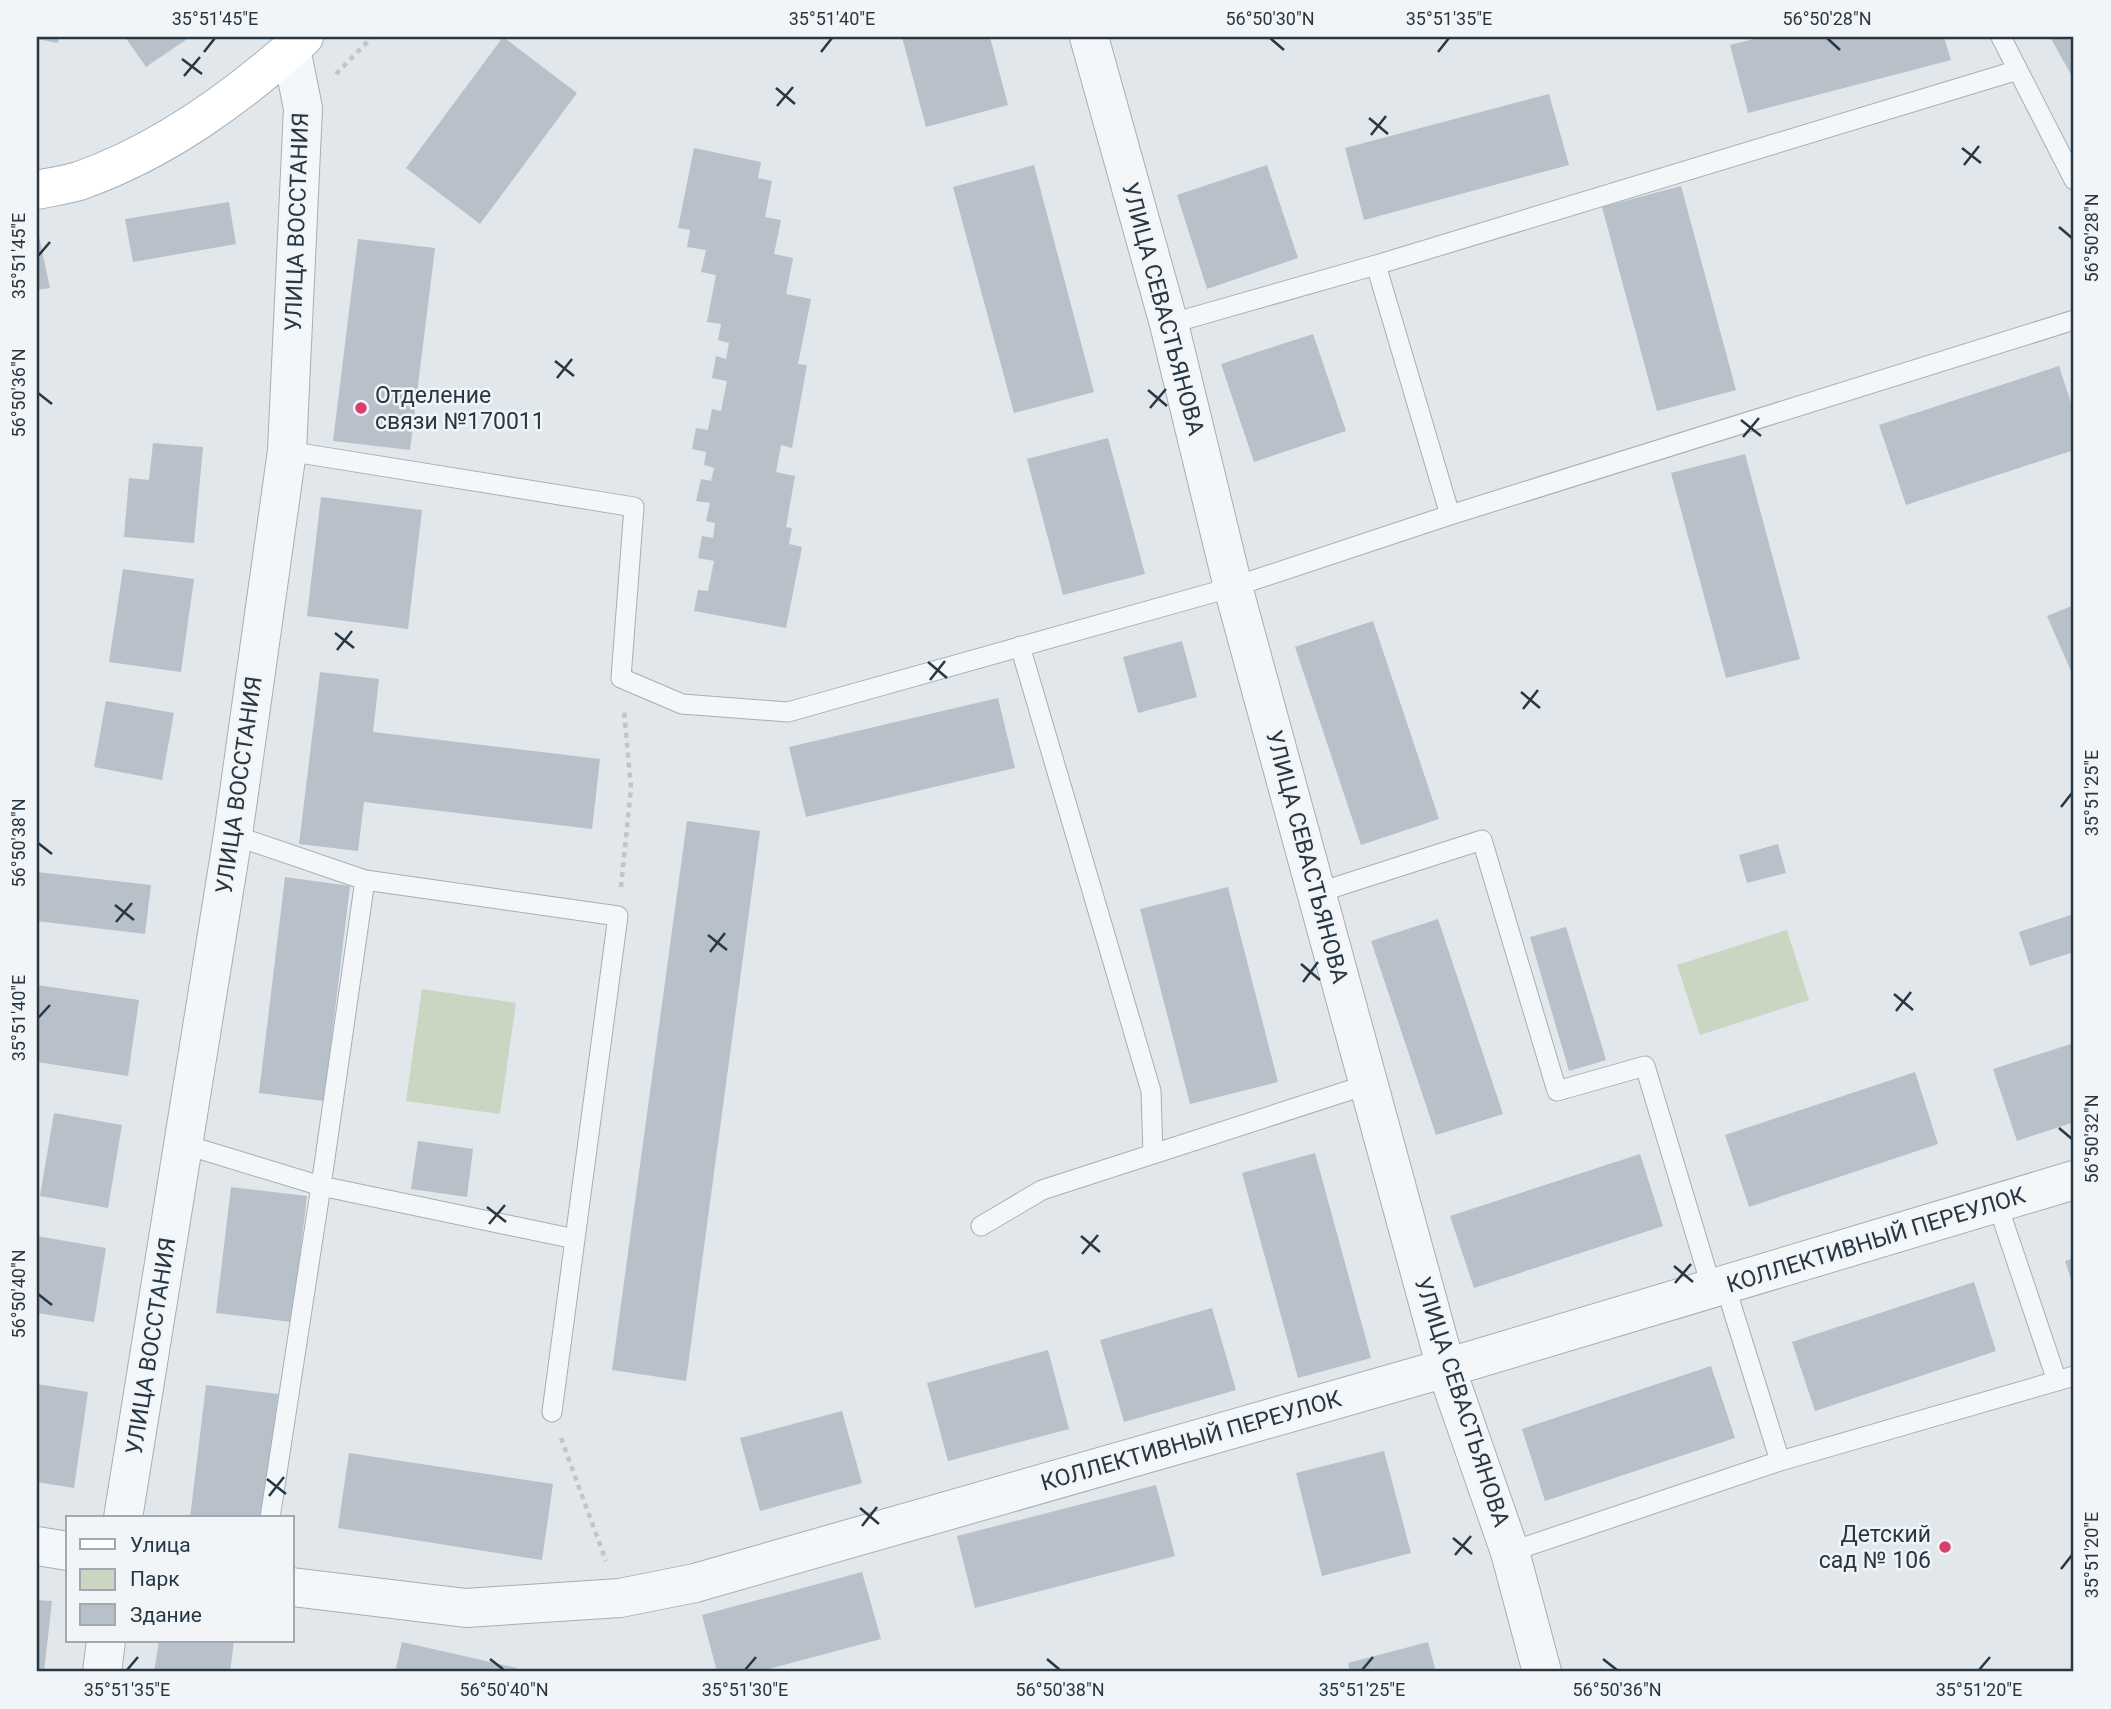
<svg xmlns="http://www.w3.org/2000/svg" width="2111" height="1709" viewBox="0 0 2111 1709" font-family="Roboto,sans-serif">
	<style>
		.green { fill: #cad5c2 }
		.building { fill: #b8c1c9 }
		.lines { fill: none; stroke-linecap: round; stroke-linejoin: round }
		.service-casing { stroke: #a6afb6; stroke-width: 21 }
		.minor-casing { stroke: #a6afb6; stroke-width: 40 }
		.secondary-casing { stroke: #a6afb6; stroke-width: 40 }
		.path { stroke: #bfc5ca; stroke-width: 4.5; stroke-dasharray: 5 5; stroke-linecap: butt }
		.service { stroke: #f4f7f9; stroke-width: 19 }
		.minor { stroke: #f4f7f9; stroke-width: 38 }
		.secondary { stroke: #fff; stroke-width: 38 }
		.ticks { fill: none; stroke: #283744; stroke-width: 2.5 }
		.poi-dot { fill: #d83f6f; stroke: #f1f5f8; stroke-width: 2.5 }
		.labels { text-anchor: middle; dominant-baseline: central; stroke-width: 5; stroke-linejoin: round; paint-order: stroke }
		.street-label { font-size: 23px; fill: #283744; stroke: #f1f5f8 }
		.poi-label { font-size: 23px; fill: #283744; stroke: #f1f5f8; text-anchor: start }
		.neatline { fill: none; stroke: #283744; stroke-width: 2.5 }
		.ticks-label { font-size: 18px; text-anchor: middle; fill: #283744 }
	</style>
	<rect width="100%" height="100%" fill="#e1e7eb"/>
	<path class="green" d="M 1787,930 L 1809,1000 L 1700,1035 L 1677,965 Z
		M 422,989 L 516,1003 L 500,1114 L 406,1101 Z"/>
	<path class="building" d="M 37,37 L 59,37 L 58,43 L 37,39 Z
		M 125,37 L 190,37 L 146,67 Z
		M 503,37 L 577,93 L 480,224 L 406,168 Z
		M 902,37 L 990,37 L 1008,105 L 926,127 Z
		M 1762,37 L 1944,37 L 1951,60 L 1748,113 L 1730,45 Z
		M 2050,37 L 2074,37 L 2074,80 Z
		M 1549,94 L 1569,165 L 1364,220 L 1345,148 Z
		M 694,148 L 761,162 L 758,178 L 772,181 L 765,217 L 781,220 L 774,254 L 793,258 L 786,294 L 811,299 L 798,364 L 807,365 L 792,448 L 781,445 L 776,472 L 795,476 L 786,527 L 792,528 L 789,544 L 802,547 L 786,628 L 694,611 L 698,590 L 708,591 L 714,561 L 698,558 L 702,536 L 713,538 L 715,523 L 706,521 L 710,503 L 696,501 L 701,479 L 711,481 L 714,468 L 704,465 L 706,452 L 692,449 L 696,428 L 708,430 L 712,409 L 721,411 L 727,381 L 712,378 L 716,356 L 726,359 L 729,343 L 718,340 L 721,324 L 707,322 L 716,275 L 701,272 L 706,250 L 687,247 L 690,230 L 678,228 Z
		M 1034,165 L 1094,392 L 1014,413 L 953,187 Z
		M 1267,165 L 1298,258 L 1207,289 L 1177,195 Z
		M 1681,186 L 1736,390 L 1657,411 L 1602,207 Z
		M 229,202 L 236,244 L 133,262 L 125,219 Z
		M 37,227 L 50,288 L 37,290 Z
		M 358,239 L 435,248 L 410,450 L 333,441 Z
		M 1313,334 L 1346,431 L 1254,462 L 1221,364 Z
		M 2059,366 L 2074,412 L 2074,450 L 1906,505 L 1879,425 Z
		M 1108,438 L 1145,574 L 1063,595 L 1027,459 Z
		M 153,443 L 203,447 L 194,543 L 124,537 L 129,478 L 149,480 Z
		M 1745,454 L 1800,659 L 1726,678 L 1671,473 Z
		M 321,497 L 422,510 L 408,629 L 307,616 Z
		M 123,569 L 194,579 L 181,672 L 109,662 Z
		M 2074,605 L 2074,678 L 2047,616 Z
		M 1373,621 L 1439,819 L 1361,845 L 1295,647 Z
		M 1182,641 L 1197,697 L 1138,713 L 1123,657 Z
		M 320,672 L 379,679 L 373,732 L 600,759 L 592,829 L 364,802 L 358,851 L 299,844 Z
		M 998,698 L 1015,768 L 806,817 L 789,747 Z
		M 106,701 L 174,713 L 162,780 L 94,767 Z
		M 687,821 L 760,831 L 686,1381 L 612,1370 Z
		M 1778,844 L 1786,873 L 1747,883 L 1739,855 Z
		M 37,872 L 151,885 L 145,934 L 37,921 Z
		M 285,877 L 350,886 L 324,1101 L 259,1093 Z
		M 1228,887 L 1278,1082 L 1190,1104 L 1140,909 Z
		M 2074,914 L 2074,952 L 2030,966 L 2019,932 Z
		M 1438,919 L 1503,1114 L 1436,1135 L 1371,941 Z
		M 1566,927 L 1606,1060 L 1569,1071 L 1530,937 Z
		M 37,985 L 139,1000 L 128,1076 L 37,1062 Z
		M 2074,1043 L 2074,1122 L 2017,1141 L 1993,1069 Z
		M 1915,1072 L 1938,1144 L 1749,1207 L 1725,1135 Z
		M 54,1113 L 122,1125 L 108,1208 L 40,1196 Z
		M 418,1141 L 473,1149 L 467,1197 L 411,1189 Z
		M 1315,1153 L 1371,1358 L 1298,1378 L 1242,1173 Z
		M 1640,1154 L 1663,1226 L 1474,1288 L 1450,1216 Z
		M 231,1187 L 307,1196 L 292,1322 L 216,1313 Z
		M 37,1236 L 106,1248 L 94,1322 L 37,1313 Z
		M 2074,1258 L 2074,1289 L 2065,1261 Z
		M 1974,1282 L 1996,1351 L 1815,1411 L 1792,1342 Z
		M 1212,1308 L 1236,1390 L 1124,1422 L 1100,1340 Z
		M 1048,1350 L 1069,1429 L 948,1461 L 927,1383 Z
		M 1711,1366 L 1735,1438 L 1545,1501 L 1522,1429 Z
		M 37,1384 L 88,1392 L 74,1488 L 37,1482 Z
		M 206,1385 L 278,1394 L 263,1518 L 190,1518 Z
		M 842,1411 L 862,1483 L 760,1511 L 740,1438 Z
		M 1384,1451 L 1411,1553 L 1322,1576 L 1296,1473 Z
		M 349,1453 L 553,1484 L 542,1560 L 338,1528 Z
		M 1156,1485 L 1175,1556 L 975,1608 L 957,1536 Z
		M 862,1572 L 881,1639 L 757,1672 L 717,1672 L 702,1615 Z
		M 37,1600 L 52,1601 L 44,1672 L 37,1672 Z
		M 159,1641 L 234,1641 L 230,1672 L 154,1672 Z
		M 402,1642 L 517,1668 L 516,1672 L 395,1672 Z
		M 1428,1642 L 1436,1672 L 1350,1672 L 1348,1663 Z"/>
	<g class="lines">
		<defs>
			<path id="service" d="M 2001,37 L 2074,180
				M 1169,324 L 1376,265
				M 287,451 L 634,507 L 621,678 L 682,704 L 788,712 L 1233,587 L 1450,515 L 1376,265 L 2018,70
				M 1450,515 L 2074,320
				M 1020,646 L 1151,1091 L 1153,1153
				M 233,835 L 365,880 L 618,916 L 552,1412
				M 365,880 L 321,1186 L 575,1239
				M 1317,893 L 1482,840 L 1557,1091 L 1645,1066 L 1712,1289
				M 183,1144 L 321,1186 L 270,1518
				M 1997,1203 L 2057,1381
				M 981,1226 L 1042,1190 L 1369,1084
				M 1725,1285 L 1780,1461
				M 1510,1552 L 1780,1461 L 2074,1376"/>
			<path id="minor" d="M 1089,37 L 1169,324 L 1233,587 L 1446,1368 L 1510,1552 L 1542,1672
				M 123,1518 L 233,835 L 287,451 L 303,108 L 291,49
				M 37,1546 L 68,1551
				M 292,1587 L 466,1608 L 620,1598 L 695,1583 L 1446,1368 L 2074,1180
				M 102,1672 L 106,1641"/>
			<path id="secondary" d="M 37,190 C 51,187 65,185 79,181 C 164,151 238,97 304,37"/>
		</defs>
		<use href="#service" class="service-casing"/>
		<use href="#minor" class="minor-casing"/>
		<use href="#secondary" class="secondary-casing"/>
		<path class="path" d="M 336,74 L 372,37
			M 621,887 L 631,788 L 624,711
			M 561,1438 L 606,1561"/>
		<use href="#service" class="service"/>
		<use href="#minor" class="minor"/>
		<use href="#secondary" class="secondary"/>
	</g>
	<path class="ticks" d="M 1270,38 L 1284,50M 1827,38 L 1840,50M 204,52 L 215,38M 821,52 L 832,38M 1438,52 L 1449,38M 182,59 L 202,74M 184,76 L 200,57M 776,88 L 795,104M 777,106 L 793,87M 1369,118 L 1388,134M 1371,135 L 1386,116M 1962,148 L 1981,163M 1964,165 L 1979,146M 2059,227 L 2072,238M 38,256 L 50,242M 555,361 L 574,376M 557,378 L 572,359M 1148,390 L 1167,406M 38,393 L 52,404M 1150,408 L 1166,389M 1741,420 L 1761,436M 1743,437 L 1759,418M 335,633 L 354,648M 337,650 L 352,631M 928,662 L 947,678M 930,680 L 945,661M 1521,692 L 1540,708M 1523,709 L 1538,690M 2061,807 L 2072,793M 38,843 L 52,854M 115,905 L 134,920M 116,922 L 132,903M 708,935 L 727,950M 710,952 L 725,933M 1301,964 L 1320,980M 1303,982 L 1318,962M 1894,994 L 1913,1010M 1896,1011 L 1911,992M 38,1018 L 50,1005M 2059,1128 L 2072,1139M 487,1207 L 506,1222M 489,1224 L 505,1205M 1081,1236 L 1100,1252M 1082,1254 L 1098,1235M 1674,1266 L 1693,1282M 1675,1283 L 1691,1264M 38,1294 L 52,1305M 267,1479 L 286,1494M 269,1496 L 284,1477M 860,1508 L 879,1524M 862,1526 L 877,1507M 1453,1538 L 1472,1554M 1455,1555 L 1471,1536M 2061,1569 L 2072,1555M 490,1659 L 504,1670M 1047,1659 L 1060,1670M 1603,1659 L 1617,1670M 127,1670 L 138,1657M 745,1670 L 756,1657M 1362,1670 L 1373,1657M 1979,1670 L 1990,1657"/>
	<g class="poi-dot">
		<circle cx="361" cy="408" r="7"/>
		<circle cx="1945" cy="1547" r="7"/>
	</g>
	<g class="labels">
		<g class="street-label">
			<text transform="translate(297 222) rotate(-88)">УЛИЦА ВОССТАНИЯ</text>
			<text transform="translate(1163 309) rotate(75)">УЛИЦА СЕВАСТЬЯНОВА</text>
			<text transform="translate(239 785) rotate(-82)">УЛИЦА ВОССТАНИЯ</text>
			<text transform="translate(1307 857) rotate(75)">УЛИЦА СЕВАСТЬЯНОВА</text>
			<text transform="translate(1876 1240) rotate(-17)">КОЛЛЕКТИВНЫЙ ПЕРЕУЛОК</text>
			<text transform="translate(151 1346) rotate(-81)">УЛИЦА ВОССТАНИЯ</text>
			<text transform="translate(1462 1402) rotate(72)">УЛИЦА СЕВАСТЬЯНОВА</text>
			<text transform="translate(1191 1441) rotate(-16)">КОЛЛЕКТИВНЫЙ ПЕРЕУЛОК</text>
		</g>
		<g class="poi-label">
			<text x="375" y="395">Отделение<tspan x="375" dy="26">связи №170011</tspan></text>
			<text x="1931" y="1534" text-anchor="end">Детский<tspan x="1931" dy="26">сад № 106</tspan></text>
		</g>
	</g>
	<rect width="2111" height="1709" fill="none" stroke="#f1f5f8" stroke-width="77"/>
	<rect x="66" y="1516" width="228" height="126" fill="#f1f5f8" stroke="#a1a9b0" stroke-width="2"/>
	<rect x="80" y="1539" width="35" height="10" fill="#ffffff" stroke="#a1a9b0" stroke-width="2"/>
	<text x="130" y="1552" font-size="21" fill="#283744">Улица</text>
	<rect x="80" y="1569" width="35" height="21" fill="#cad5c2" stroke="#a1a9b0" stroke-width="2"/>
	<text x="130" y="1586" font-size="21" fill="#283744">Парк</text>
	<rect x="80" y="1604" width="35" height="21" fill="#b8c1c9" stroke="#a1a9b0" stroke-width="2"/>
	<text x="130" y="1622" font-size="21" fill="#283744">Здание</text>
	<rect x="38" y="38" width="2034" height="1632" class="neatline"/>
	<g class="ticks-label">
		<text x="215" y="25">35°51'45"E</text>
		<text x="832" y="25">35°51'40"E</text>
		<text x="1270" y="25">56°50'30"N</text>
		<text x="1449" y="25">35°51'35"E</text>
		<text x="1827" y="25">56°50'28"N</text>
		<text transform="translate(2092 238) rotate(-90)" y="6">56°50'28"N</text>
		<text transform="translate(19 256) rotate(-90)" y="6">35°51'45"E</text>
		<text transform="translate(19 393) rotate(-90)" y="6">56°50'36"N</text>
		<text transform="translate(2092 793) rotate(-90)" y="6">35°51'25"E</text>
		<text transform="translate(19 843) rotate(-90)" y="6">56°50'38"N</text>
		<text transform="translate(19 1018) rotate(-90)" y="6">35°51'40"E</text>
		<text transform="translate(2092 1139) rotate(-90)" y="6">56°50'32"N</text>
		<text transform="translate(19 1294) rotate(-90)" y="6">56°50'40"N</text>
		<text transform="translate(2092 1555) rotate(-90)" y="6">35°51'20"E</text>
		<text x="127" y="1696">35°51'35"E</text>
		<text x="504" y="1696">56°50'40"N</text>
		<text x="745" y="1696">35°51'30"E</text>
		<text x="1060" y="1696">56°50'38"N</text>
		<text x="1362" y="1696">35°51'25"E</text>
		<text x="1617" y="1696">56°50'36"N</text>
		<text x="1979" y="1696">35°51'20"E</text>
	</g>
</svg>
